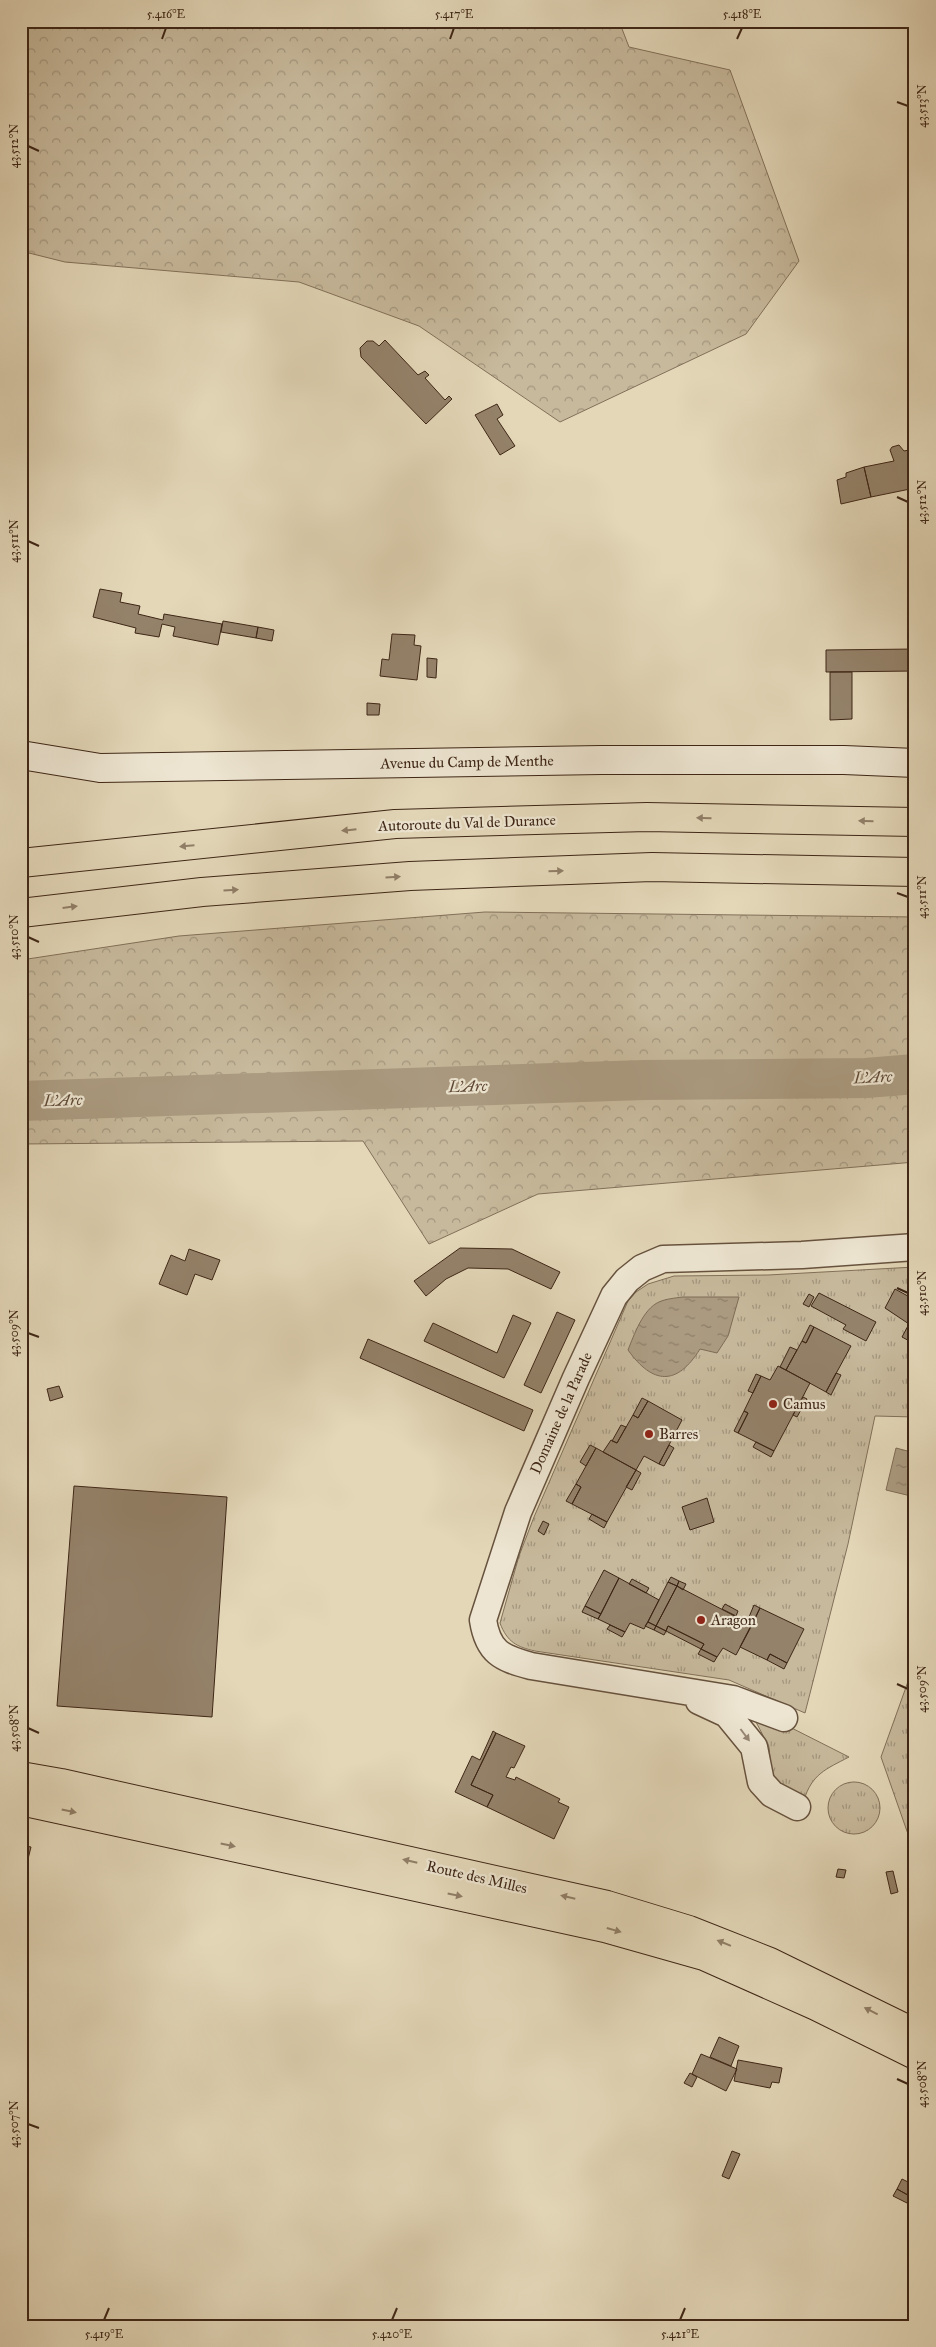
<svg xmlns="http://www.w3.org/2000/svg" width="936" height="2347" viewBox="0 0 936 2347" font-family="'IM FELL Great Primer',serif">
	<style>
		.grass { fill: url(#grass-tufts); stroke: #827059 }
		.forest { fill: url(#forest-crowns); stroke: #827059 }
		.water { fill: url(#water-ripples); stroke: #7f6c56 }
		.lines { fill: none; stroke-linecap: round; stroke-linejoin: round }
		.river { stroke: #ab9b81; stroke-width: 40 }
		.building { fill: #94826a; stroke: #3e2616 }
		.street-casing { stroke: #67523e; stroke-width: 29 }
		.secondary-casing { stroke: #3e2616; stroke-width: 30 }
		.primary-casing { stroke: #3e2616; stroke-width: 30 }
		.highway-casing { stroke: #3e2616; stroke-width: 30 }
		.street { stroke: #ede5d1; stroke-width: 26 }
		.secondary { stroke: #ede5d1; stroke-width: 28 }
		.primary { stroke: #e3d7b8; stroke-width: 28 }
		.highway { stroke: #e3d7b8; stroke-width: 28 }
		.oneway { fill: #907e67 }
		.oneway2 { fill: #968674 }
		.ticks { fill: none; stroke: #3e2616; stroke-width: 2 }
		.poi-dot { fill: #8f2418; stroke: #ede5d1; stroke-width: 2 }
		.labels { text-anchor: middle; dominant-baseline: central; stroke-width: 4.5; stroke-linejoin: round; paint-order: stroke }
		.street-label { font-size: 15px; fill: #3e2616; stroke: #ede5d1 }
		.poi-label { font-size: 15px; fill: #3e2616; stroke: #ede5d1; text-anchor: start }
		.water-label { font-size: 16px; font-style: italic; fill: #5f4936; stroke: #ede5d1 }
		.neatline { fill: none; stroke: #3e2616; stroke-width: 2 }
		.ticks-label { font-size: 12px; text-anchor: middle; fill: #3e2616 }
	</style>
	<defs>
		<pattern id="grass-tufts" width="24" height="20" patternUnits="userSpaceOnUse" patternTransform="scale(1.25)"><rect width="24" height="20" fill="#c7b99c"/><path d="M3 7l-1-3M5 7V3M7 7l1-3M15 17l-1-3M17 17v-4M19 17l1-3" fill="none" stroke="#a3967e"/></pattern>
		<pattern id="forest-crowns" width="20" height="18" patternUnits="userSpaceOnUse" patternTransform="scale(1.25)"><rect width="20" height="18" fill="#c7b99c"/><path d="M2 6a3 3 0 1 1 6 0M12 15a3 3 0 1 1 6 0" fill="none" stroke="#a3967e"/></pattern>
		<pattern id="water-ripples" width="26" height="14" patternUnits="userSpaceOnUse" patternTransform="scale(1.25)"><rect width="26" height="14" fill="#ab9b81"/><path d="M2 4q2-2 4 0t4 0M15 11q2-2 4 0t4 0" fill="none" stroke="#8d7e69"/></pattern>
	</defs>
	<rect width="100%" height="100%" fill="#e3d7b8"/>
	<filter id="stains"><feTurbulence type="fractalNoise" baseFrequency=".004" numOctaves="4"/><feColorMatrix values="0 0 0 0 .2 0 0 0 0 .09 0 0 0 0 .02 0 0 0 .5 -.17"/></filter>
	<radialGradient id="worn" r=".72"><stop offset=".6" stop-color="#630" stop-opacity="0"/><stop offset="1" stop-color="#630" stop-opacity=".3"/></radialGradient>
	<path class="grass" d="M 915,1267 L 915,1417 L 875,1416 L 848,1544 L 805,1713 L 729,1680 L 535,1651 C 517,1647 507,1642 500,1623 L 519,1556 L 534,1517 L 628,1301 L 636,1292 L 648,1284 L 674,1276 L 768,1275 Z
		M 915,1662 L 915,1854 L 881,1757 Z
		M 762,1713 L 849,1757 C 826,1769 812,1774 804,1800 L 772,1781 L 769,1747 L 755,1720 Z
		M828 1808a26 26 0 1 1 52 0a26 26 0 1 1-52 0Z"/>
	<path class="forest" d="M 21,21 L 619,21 L 629,47 L 730,70 L 799,261 L 746,334 L 560,422 L 419,326 L 299,282 L 65,262 L 21,251 Z
		M 485,912 L 915,917 L 915,1162 L 538,1194 L 429,1244 L 363,1141 L 21,1144 L 21,960 L 179,936 Z"/>
	<path class="water" d="M 683,1297 L 739,1297 L 728,1336 L 717,1353 L 700,1349 C 677,1386 653,1385 628,1350 C 634,1335 643,1309 659,1302 C 665,1299 675,1298 683,1297 Z
		M 896,1448 L 915,1453 L 915,1497 L 886,1490 Z"/>
	<g class="lines">
		<path class="river" d="M 21,1101 L 644,1080 L 866,1078 L 915,1074"/>
	</g>
	<path class="building" d="M 385,340 L 418,375 L 425,371 L 429,375 L 425,378 L 445,400 L 449,396 L 452,399 L 426,424 L 361,357 L 360,348 L 367,341 L 373,341 L 379,346 Z
		M 497,404 L 503,415 L 497,419 L 515,446 L 500,455 L 475,415 Z
		M 899,445 L 904,451 L 909,450 L 911,457 L 915,456 L 915,488 L 871,497 L 864,467 L 894,461 L 890,450 L 892,447 Z
		M 864,467 L 871,497 L 841,504 L 837,480 L 846,477 L 846,473 Z
		M 100,589 L 122,593 L 120,602 L 140,606 L 138,614 L 163,620 L 164,614 L 222,624 L 218,645 L 173,636 L 175,627 L 162,624 L 159,637 L 135,633 L 136,628 L 93,617 Z
		M 223,621 L 258,627 L 256,638 L 221,632 Z
		M 258,627 L 274,630 L 272,641 L 256,638 Z
		M 392,634 L 415,635 L 414,645 L 421,646 L 417,680 L 380,676 L 382,659 L 389,660 Z
		M 915,649 L 915,671 L 826,672 L 826,650 Z
		M 427,658 L 437,659 L 436,678 L 427,677 Z
		M 830,672 L 852,672 L 852,719 L 830,720 Z
		M 367,703 L 380,704 L 379,715 L 367,715 Z
		M 460,1248 L 512,1249 L 560,1272 L 551,1289 L 508,1269 L 468,1268 L 446,1279 L 426,1296 L 414,1281 Z
		M 189,1249 L 220,1260 L 212,1280 L 195,1274 L 187,1295 L 159,1284 L 171,1255 L 185,1261 Z
		M 895,1289 L 915,1300 L 915,1344 L 902,1337 L 909,1324 L 885,1308 Z
		M 819,1293 L 876,1322 L 866,1341 L 843,1329 L 846,1325 L 811,1306 Z
		M 809,1294 L 814,1297 L 809,1307 L 803,1304 Z
		M 557,1312 L 575,1320 L 541,1393 L 524,1385 Z
		M 513,1315 L 531,1323 L 504,1378 L 424,1341 L 433,1323 L 497,1353 Z
		M 810,1325 L 814,1327 L 806,1343 L 802,1341 Z
		M 814,1327 L 851,1346 L 826,1392 L 786,1370 L 802,1341 L 806,1343 Z
		M 368,1339 L 533,1410 L 524,1431 L 360,1358 Z
		M 790,1347 L 797,1350 L 786,1370 L 780,1367 Z
		M 778,1366 L 810,1383 L 774,1451 L 738,1433 L 748,1413 L 744,1411 L 761,1376 L 770,1380 Z
		M 836,1373 L 841,1375 L 831,1395 L 826,1392 Z
		M 756,1374 L 761,1376 L 753,1393 L 748,1391 Z
		M 59,1386 L 63,1397 L 50,1401 L 47,1389 Z
		M 803,1397 L 807,1399 L 797,1417 L 793,1415 Z
		M 642,1398 L 648,1401 L 638,1418 L 633,1415 Z
		M 648,1401 L 682,1420 L 659,1464 L 644,1456 L 636,1470 L 603,1452 L 611,1440 L 617,1443 L 633,1415 L 638,1418 Z
		M 744,1411 L 748,1413 L 738,1433 L 734,1431 Z
		M 621,1425 L 626,1427 L 617,1443 L 612,1441 Z
		M 756,1442 L 774,1451 L 771,1457 L 753,1447 Z
		M 590,1445 L 596,1448 L 586,1466 L 580,1462 Z
		M 669,1445 L 674,1448 L 664,1466 L 659,1464 Z
		M 596,1448 L 636,1470 L 607,1522 L 572,1504 L 581,1487 L 576,1484 Z
		M 636,1470 L 641,1473 L 632,1490 L 626,1487 Z
		M 576,1484 L 581,1487 L 572,1504 L 566,1501 Z
		M 74,1486 L 227,1497 L 212,1717 L 57,1706 Z
		M 707,1498 L 714,1522 L 690,1530 L 682,1507 Z
		M 592,1514 L 607,1522 L 604,1528 L 589,1519 Z
		M 543,1521 L 549,1524 L 544,1535 L 538,1531 Z
		M 604,1570 L 619,1578 L 601,1614 L 585,1606 Z
		M 671,1577 L 679,1581 L 677,1586 L 668,1582 Z
		M 619,1578 L 659,1600 L 644,1629 L 630,1623 L 625,1632 L 598,1619 Z
		M 632,1579 L 649,1588 L 646,1593 L 629,1584 Z
		M 679,1581 L 686,1584 L 683,1590 L 677,1586 Z
		M 668,1582 L 677,1586 L 656,1626 L 648,1622 Z
		M 677,1586 L 752,1625 L 736,1655 L 723,1648 L 717,1657 L 701,1649 L 704,1644 L 668,1626 L 666,1631 L 656,1626 Z
		M 725,1604 L 738,1611 L 736,1616 L 722,1609 Z
		M 754,1605 L 760,1608 L 755,1619 L 749,1617 Z
		M 585,1606 L 601,1614 L 598,1619 L 582,1612 Z
		M 760,1608 L 804,1629 L 787,1663 L 770,1654 L 767,1660 L 740,1647 Z
		M 648,1622 L 656,1626 L 654,1630 L 645,1626 Z
		M 610,1625 L 625,1632 L 622,1637 L 607,1629 Z
		M 656,1626 L 666,1631 L 664,1635 L 654,1630 Z
		M 668,1626 L 704,1644 L 701,1649 L 666,1631 Z
		M 701,1649 L 717,1657 L 714,1662 L 698,1654 Z
		M 770,1654 L 787,1663 L 784,1669 L 767,1660 Z
		M 493,1731 L 496,1733 L 471,1785 L 493,1795 L 487,1807 L 455,1792 L 472,1756 L 480,1760 Z
		M 496,1733 L 525,1746 L 514,1768 L 511,1767 L 506,1777 L 515,1780 L 516,1777 L 560,1799 L 558,1802 L 569,1807 L 554,1839 L 487,1807 L 493,1795 L 471,1785 Z
		M 21,1845 L 31,1847 L 27,1863 L 21,1862 Z
		M 838,1869 L 846,1870 L 844,1878 L 836,1877 Z
		M 893,1871 L 898,1892 L 891,1894 L 886,1872 Z
		M 719,2037 L 739,2046 L 731,2066 L 710,2057 Z
		M 701,2054 L 737,2069 L 726,2091 L 692,2074 Z
		M 738,2060 L 782,2068 L 779,2083 L 772,2082 L 770,2088 L 734,2081 Z
		M 690,2073 L 697,2077 L 692,2087 L 684,2083 Z
		M 732,2151 L 740,2154 L 729,2179 L 722,2176 Z
		M 915,2172 L 915,2199 L 897,2189 L 902,2179 L 910,2183 Z
		M 897,2189 L 915,2199 L 915,2207 L 893,2196 Z"/>
	<g class="lines">
		<defs>
			<path id="street" d="M 699,1701 L 727,1714 L 754,1747 L 761,1782 L 772,1794 L 797,1807
				M 784,1718 L 733,1699 L 531,1666 C 501,1658 488,1652 483,1620 L 518,1512 L 576,1378 L 614,1296 L 627,1280 L 642,1268 L 663,1259 L 802,1255 L 915,1247"/>
			<path id="secondary" d="M 21,755 L 100,768 L 601,760 L 844,760 L 915,763"/>
			<path id="primary" d="M 21,1776 L 61,1783 L 607,1905 L 689,1930 L 770,1962 L 915,2033
				M 21,1801 L 605,1928 L 704,1956 L 816,2006 L 915,2055"/>
			<path id="highway" d="M 21,863 L 395,824 L 647,817 L 915,822
				M 21,913 L 202,892 L 410,876 L 652,867 L 915,872"/>
		</defs>
		<use href="#street" class="street-casing"/>
		<use href="#secondary" class="secondary-casing"/>
		<use href="#primary" class="primary-casing"/>
		<use href="#highway" class="highway-casing"/>
		<use href="#street" class="street"/>
		<use href="#secondary" class="secondary"/>
		<use href="#primary" class="primary"/>
		<use href="#highway" class="highway"/>
	</g>
	<defs><path id="oneway-solid" d="M-6-.8H1V-3.2L6.5 0L1 3.2V.8H-6Z" transform="scale(1.25)"/></defs>
	<g class="oneway">
		<use href="#oneway-solid" transform="translate(704 818) rotate(-179)"/>
		<use href="#oneway-solid" transform="translate(866 821) rotate(-179)"/>
		<use href="#oneway-solid" transform="translate(349 830) rotate(174)"/>
		<use href="#oneway-solid" transform="translate(187 846) rotate(175)"/>
		<use href="#oneway-solid" transform="translate(556 871) rotate(-2)"/>
		<use href="#oneway-solid" transform="translate(393 877) rotate(-4)"/>
		<use href="#oneway-solid" transform="translate(231 890) rotate(-4)"/>
		<use href="#oneway-solid" transform="translate(70 907) rotate(-7)"/>
		<use href="#oneway-solid" transform="translate(69 1811) rotate(12)"/>
		<use href="#oneway-solid" transform="translate(228 1845) rotate(12)"/>
		<use href="#oneway-solid" transform="translate(410 1861) rotate(-167)"/>
		<use href="#oneway-solid" transform="translate(455 1895) rotate(12)"/>
		<use href="#oneway-solid" transform="translate(568 1897) rotate(-167)"/>
		<use href="#oneway-solid" transform="translate(614 1930) rotate(16)"/>
		<use href="#oneway-solid" transform="translate(724 1943) rotate(-158)"/>
		<use href="#oneway-solid" transform="translate(871 2011) rotate(-153)"/>
	</g>
	<use class="oneway2" href="#oneway-solid" transform="translate(745 1735) rotate(53)"/>
	<path class="ticks" d="M 162,39 L 166,28M 450,39 L 454,28M 737,39 L 742,28M 897,102 L 908,106M 28,146 L 39,151M 897,497 L 908,502M 28,541 L 39,546M 897,893 L 908,897M 28,937 L 39,942M 897,1288 L 908,1293M 28,1333 L 39,1337M 897,1684 L 908,1689M 28,1728 L 39,1733M 897,2079 L 908,2084M 28,2124 L 39,2128M 104,2320 L 109,2308M 392,2320 L 397,2308M 680,2320 L 685,2308"/>
	<g class="poi-dot">
		<circle cx="773" cy="1404" r="5"/>
		<circle cx="649" cy="1434" r="5"/>
		<circle cx="701" cy="1620" r="5"/>
	</g>
	<g class="labels">
		<g class="street-label">
			<text transform="translate(467 762) rotate(-1)">Avenue du Camp de Menthe</text>
			<text transform="translate(467 823) rotate(-2)">Autoroute du Val de Durance</text>
			<text transform="translate(561 1413) rotate(-66)">Domaine de la Parade</text>
			<text transform="translate(477 1877) rotate(13)">Route des Milles</text>
		</g>
		<g class="poi-label">
			<text x="783" y="1404">Camus</text>
			<text x="659" y="1434">Barres</text>
			<text x="711" y="1620">Aragon</text>
		</g>
		<g class="water-label">
			<text transform="translate(873 1077) rotate(-3)">L'Arc</text>
			<text transform="translate(468 1086) rotate(-2)">L'Arc</text>
			<text transform="translate(63 1100) rotate(-2)">L'Arc</text>
		</g>
	</g>
	<rect width="936" height="2347" fill="none" stroke="#e3d7b8" stroke-width="55"/>
	<rect x="28" y="28" width="880" height="2292" class="neatline"/>
	<g class="ticks-label">
		<text x="166" y="18">5.416°E</text>
		<text x="454" y="18">5.417°E</text>
		<text x="742" y="18">5.418°E</text>
		<text transform="translate(922 106) rotate(-90)" y="4">43.513°N</text>
		<text transform="translate(14 146) rotate(-90)" y="4">43.512°N</text>
		<text transform="translate(922 502) rotate(-90)" y="4">43.512°N</text>
		<text transform="translate(14 541) rotate(-90)" y="4">43.511°N</text>
		<text transform="translate(922 897) rotate(-90)" y="4">43.511°N</text>
		<text transform="translate(14 937) rotate(-90)" y="4">43.510°N</text>
		<text transform="translate(922 1293) rotate(-90)" y="4">43.510°N</text>
		<text transform="translate(14 1333) rotate(-90)" y="4">43.509°N</text>
		<text transform="translate(922 1689) rotate(-90)" y="4">43.509°N</text>
		<text transform="translate(14 1728) rotate(-90)" y="4">43.508°N</text>
		<text transform="translate(922 2084) rotate(-90)" y="4">43.508°N</text>
		<text transform="translate(14 2124) rotate(-90)" y="4">43.507°N</text>
		<text x="104" y="2338">5.419°E</text>
		<text x="392" y="2338">5.420°E</text>
		<text x="680" y="2338">5.421°E</text>
	</g>
	<rect width="100%" height="100%" filter="url(#stains)"/>
	<rect width="100%" height="100%" fill="url(#worn)"/>
</svg>
